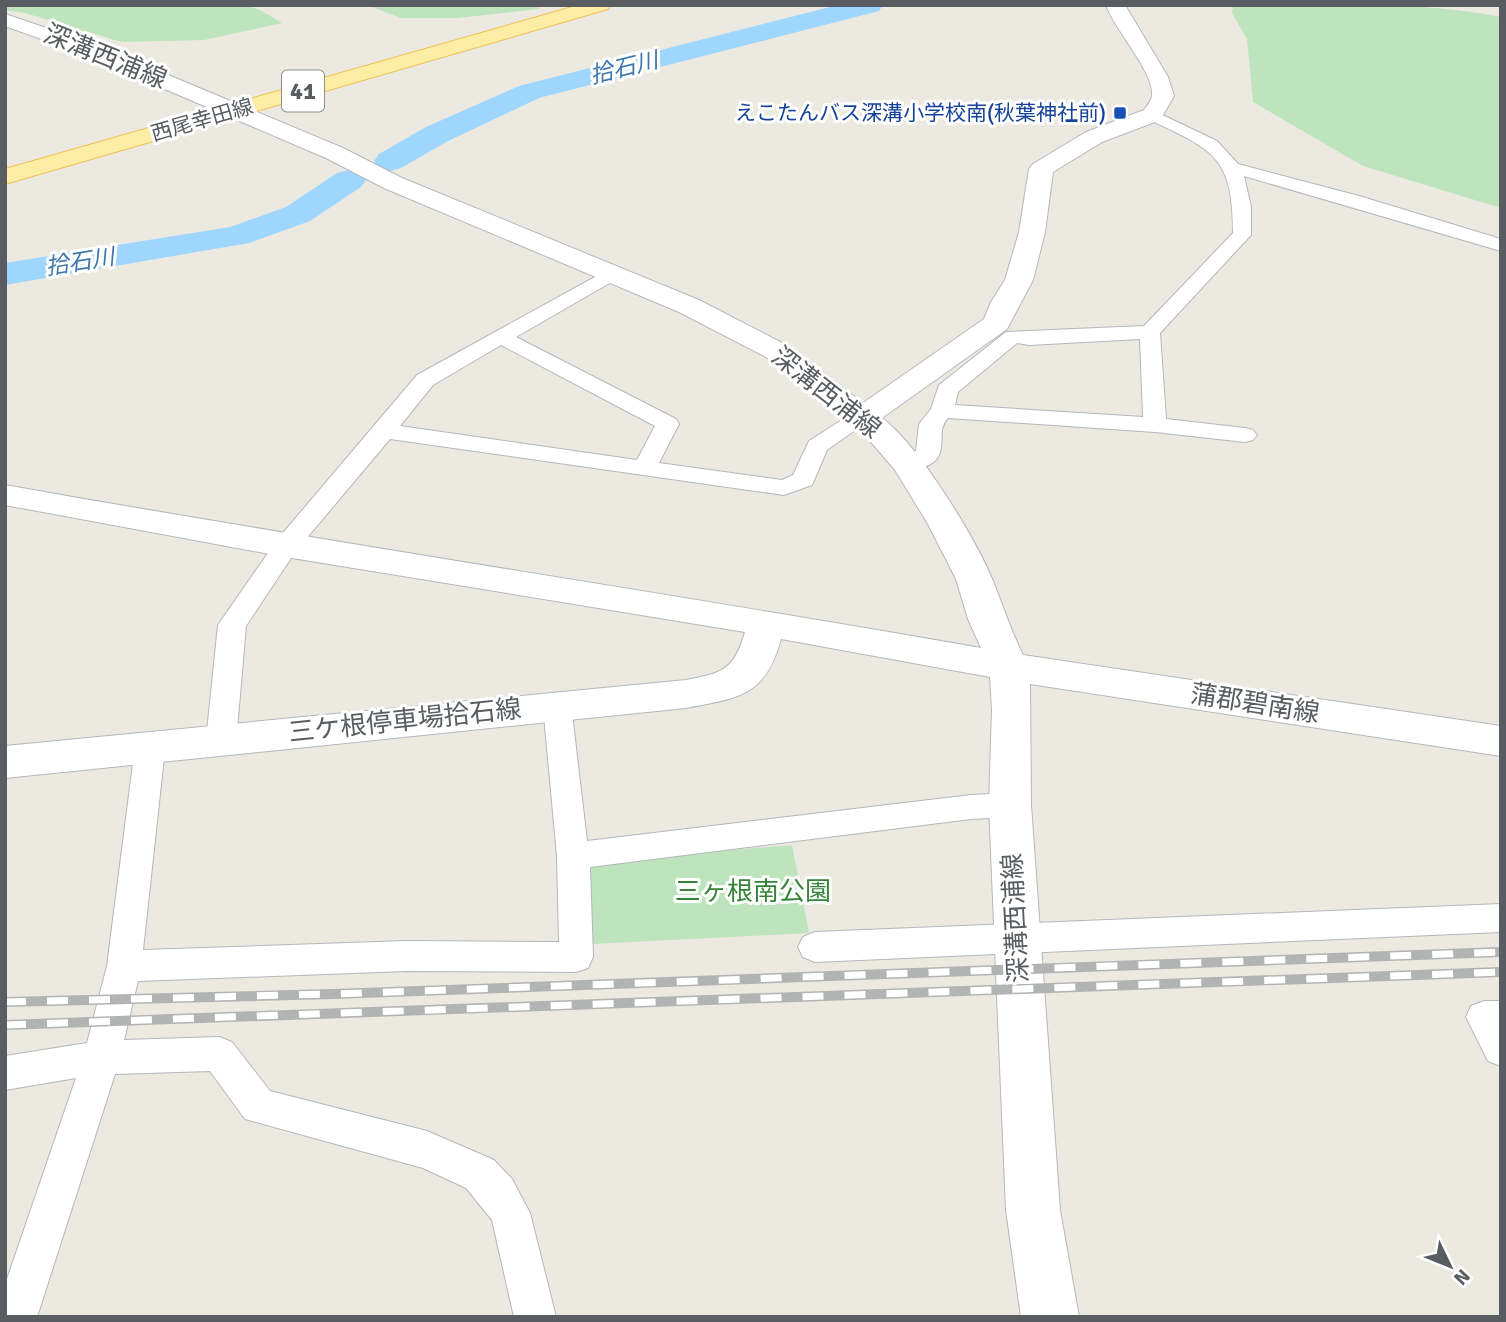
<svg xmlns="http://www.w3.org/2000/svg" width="1506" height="1322" viewBox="0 0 1506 1322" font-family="Signika,'Noto Sans JP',sans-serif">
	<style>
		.green { fill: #bde4bd }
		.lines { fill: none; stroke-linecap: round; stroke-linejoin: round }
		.river { fill: #9fd6fe; fill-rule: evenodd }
		.street-casing { stroke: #b3b7bb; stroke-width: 2 }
		.secondary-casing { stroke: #b4b8bd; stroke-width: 2 }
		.primary-casing { stroke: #efc157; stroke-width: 2 }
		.street { fill: #fff; fill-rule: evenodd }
		.secondary { fill: #fff; fill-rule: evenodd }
		.primary { fill: #feeda4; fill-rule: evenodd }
		.rail-casing { stroke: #b2b3b3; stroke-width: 10 }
		.rail { stroke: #fff; stroke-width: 7; stroke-dasharray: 21; stroke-linecap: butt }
		.transit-dot { fill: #1a4fb4; stroke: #fff; stroke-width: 2.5 }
		.labels { text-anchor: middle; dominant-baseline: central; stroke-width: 6; stroke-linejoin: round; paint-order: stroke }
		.far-transit-label { font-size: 21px; fill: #164399; stroke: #fff; text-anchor: end }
		.far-street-label { font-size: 21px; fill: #595d61; stroke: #fff }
		.far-water-label { font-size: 23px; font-style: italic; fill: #3d77ae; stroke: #fff }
		.shield { fill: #fff; stroke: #8b8e90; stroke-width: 2 }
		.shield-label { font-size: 24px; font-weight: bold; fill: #595d61 }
		.street-label { font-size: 26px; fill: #595d61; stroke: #fff }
		.park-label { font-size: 26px; fill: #368438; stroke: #fff }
	</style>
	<rect width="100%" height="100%" fill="#ece9e0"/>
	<path class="green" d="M 5,5 L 245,5 L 260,10 L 282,23 L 204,40 L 121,42 L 25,13 L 5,10 Z
		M 367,5 L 540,5 L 538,9 L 458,18 L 401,18 Z
		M 1233,5 C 1322,5 1413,0 1501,17 L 1501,208 L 1363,166 L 1253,102 L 1247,39 L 1232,13 Z
		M 792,845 L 809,933 L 593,944 L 590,862 Z"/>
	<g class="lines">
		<path class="river" d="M 838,5 L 883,5 L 879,11 L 539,98 L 448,141 L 401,168 L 390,171 L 379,168 L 374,161 L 379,154 L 426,127 L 519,86 Z
			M 349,170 L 361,173 L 366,180 L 361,187 L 310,221 L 249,243 L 5,285 L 5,263 L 230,227 L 286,207 L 337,173 Z"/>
		<defs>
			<path id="street" d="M 1152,110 L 1217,141 L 1238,164 L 1359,196 L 1501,239 L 1501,251 L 1244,176 L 1251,207 L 1251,235 L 1160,333 L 1166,419 L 1245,428 L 1253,430 L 1257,435 L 1253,440 L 1245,442 L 1155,432 L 948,418 C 937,430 945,442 939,455 C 934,467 911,473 900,470 L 896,465 L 900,460 L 916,451 L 919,424 L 931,409 L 939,385 L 1006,332 L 1144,326 L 1233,233 C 1233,154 1212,150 1146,118 L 1144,115 L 1146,112 ZM 1140,339 L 1143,417 L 955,405 L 958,392 L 1017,343 L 1029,345 Z
				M 613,267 L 620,269 L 623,273 L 620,277 L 516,337 L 676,419 L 679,424 L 659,463 L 782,480 L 793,475 L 809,441 L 856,411 L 872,411 L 875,416 L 827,450 L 812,485 L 784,495 L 390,439 L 295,552 L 246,626 L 236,741 L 232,749 L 221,752 L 210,749 L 206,741 L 218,625 L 277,540 L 417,375 ZM 501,345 L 655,426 L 637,460 L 400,426 L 433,385 Z
				M 557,694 L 567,698 L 571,705 L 587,841 L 971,795 L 1010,793 L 1021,796 L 1026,805 L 1021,814 L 1010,817 L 971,819 L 590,867 L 593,957 L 588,968 L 576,972 L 406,971 L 138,981 L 124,1040 L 219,1037 L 232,1042 L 270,1091 L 427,1131 L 494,1160 L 512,1179 L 530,1213 L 556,1317 L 514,1317 L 492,1220 L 466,1188 L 423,1168 L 245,1119 L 210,1071 L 115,1074 L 37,1317 L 5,1317 L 5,1285 L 76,1078 L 5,1090 L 5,1056 L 87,1043 L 107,966 L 135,748 L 139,740 L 150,737 L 161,740 L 165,748 L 143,950 L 406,941 L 559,942 L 557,856 L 543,705 L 547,698 Z
				M 1501,904 L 1501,932 L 815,962 L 803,957 L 798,947 L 803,937 L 815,932 Z
				M 1484,1001 L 1501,1001 L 1501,1066 L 1488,1061 L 1466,1017 L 1471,1006 Z"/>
			<path id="secondary" d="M 1106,5 L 1125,5 L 1168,77 L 1174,96 L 1160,120 L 1102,142 L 1053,172 L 1045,232 L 1033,280 L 1007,329 L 882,418 C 918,444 976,539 993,581 C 1003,606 1011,631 1023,655 L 1501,726 L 1501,756 L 1030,684 L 1031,805 L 1060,1210 L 1079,1317 L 1021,1317 L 1006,1210 L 989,805 L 992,710 L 990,677 L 781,639 C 765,697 739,698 686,708 L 5,778 L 5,746 L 686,680 C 723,673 734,670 745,632 L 286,557 L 5,505 L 5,485 C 330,543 656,591 981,648 L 968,619 L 956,579 L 928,524 L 895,470 L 865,435 L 766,357 L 679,312 L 384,188 L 326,158 L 85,55 L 5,26 L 5,14 L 99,46 L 343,148 L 402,178 L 699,300 L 786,345 L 863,403 L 984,319 L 991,302 L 1005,280 L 1019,232 L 1029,169 L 1033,164 L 1086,132 L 1144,110 C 1147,106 1151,101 1152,96 C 1155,73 1114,29 1106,5 Z"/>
			<path id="primary" d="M 579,5 L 610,5 L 608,9 L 5,184 L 5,169 Z"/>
		</defs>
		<use href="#street" class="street-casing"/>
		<use href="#secondary" class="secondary-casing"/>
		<use href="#primary" class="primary-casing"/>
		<use href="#street" class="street"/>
		<use href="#secondary" class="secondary"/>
		<use href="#primary" class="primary"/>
		<defs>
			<path id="rail" d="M 5,1002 L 333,994 L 1501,952
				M 5,1025 L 1501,972"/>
		</defs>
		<use href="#rail" class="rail-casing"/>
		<use href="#rail" class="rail"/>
	</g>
	<rect class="transit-dot" x="1113" y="106" width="14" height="14" rx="3.5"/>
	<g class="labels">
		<g class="far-transit-label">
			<text x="1106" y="113">えこたんバス深溝小学校南(秋葉神社前)</text>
		</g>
		<g class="far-street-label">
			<text transform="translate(202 120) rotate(-16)">西尾幸田線</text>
		</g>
		<g class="far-water-label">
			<text transform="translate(624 68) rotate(-14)">拾石川</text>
			<text transform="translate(80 262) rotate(-9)">拾石川</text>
		</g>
		<rect class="shield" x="282" y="70.5" width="42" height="41" rx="5"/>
		<g class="shield-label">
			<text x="303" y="91">41</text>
		</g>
		<g class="street-label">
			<text transform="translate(105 57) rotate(22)">深溝西浦線</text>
			<text transform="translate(826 393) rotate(38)">深溝西浦線</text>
			<text transform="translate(1255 704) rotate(9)">蒲郡碧南線</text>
			<text transform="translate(405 721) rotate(-6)">三ケ根停車場拾石線</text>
			<text transform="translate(1016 918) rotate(-93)">深溝西浦線</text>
		</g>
		<g class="park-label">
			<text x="753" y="892">三ヶ根南公園</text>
		</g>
	</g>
	<rect width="1506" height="1322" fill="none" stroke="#595d61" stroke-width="14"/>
	<g transform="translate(1450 1266) rotate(133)" stroke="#ffffff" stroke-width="5" paint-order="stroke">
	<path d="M0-5L12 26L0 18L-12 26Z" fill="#595d61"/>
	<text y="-10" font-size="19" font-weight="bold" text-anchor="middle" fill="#595d61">N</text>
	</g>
</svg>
